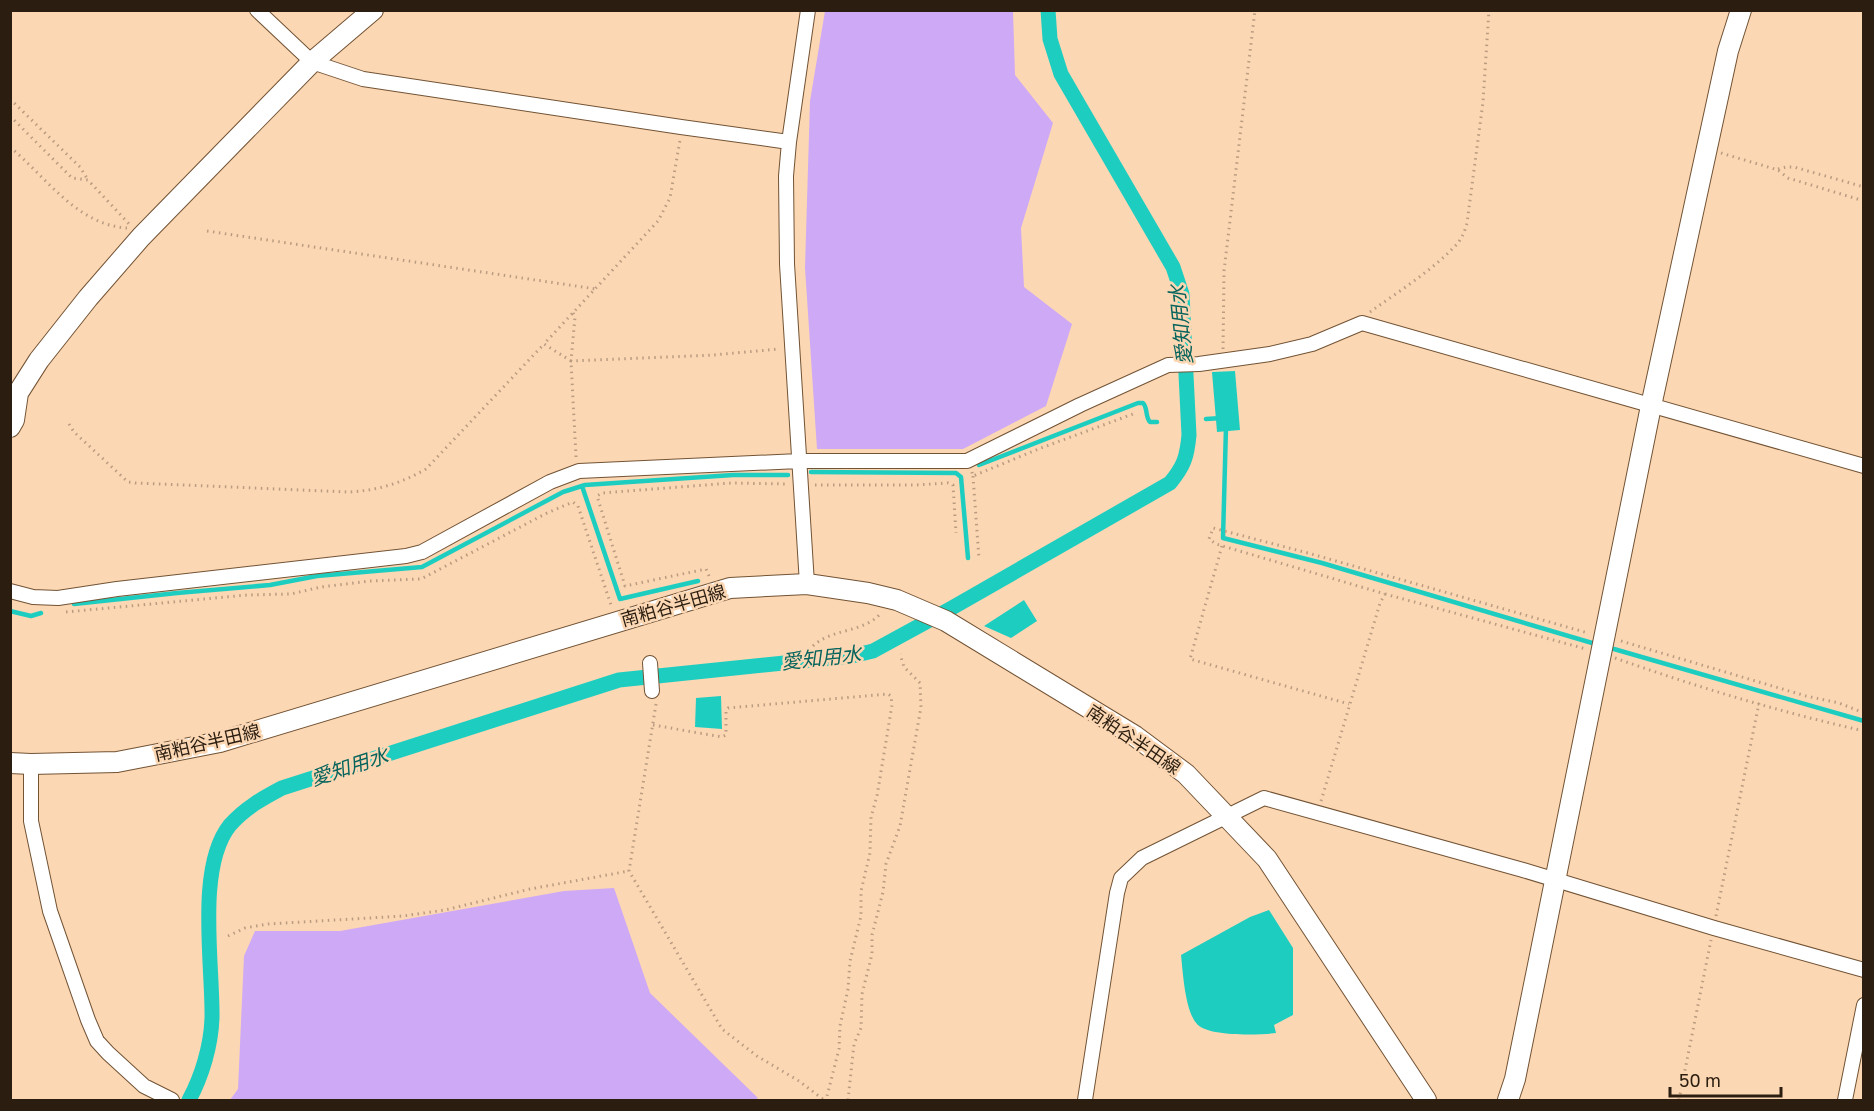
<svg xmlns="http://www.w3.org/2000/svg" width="1874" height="1111" viewBox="0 0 1874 1111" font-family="'Golos Text','Noto Sans JP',sans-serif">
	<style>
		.green { fill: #cea9f6 }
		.water { fill: #1dcec0 }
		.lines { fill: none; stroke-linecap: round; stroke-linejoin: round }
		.stream { stroke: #1dcec0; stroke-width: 4.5 }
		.canal { stroke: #1dcec0; stroke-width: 15 }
		.street-casing { stroke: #725334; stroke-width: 16 }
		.secondary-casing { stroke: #725334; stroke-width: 22 }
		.path { stroke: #ba9c80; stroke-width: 3; stroke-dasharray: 1.5 4.5; stroke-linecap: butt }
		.street { stroke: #fff; stroke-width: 14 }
		.secondary { stroke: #fff; stroke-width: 20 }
		.labels { text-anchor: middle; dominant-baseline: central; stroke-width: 5; stroke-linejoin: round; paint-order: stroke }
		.street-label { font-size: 18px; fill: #2b1e10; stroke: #fcd7b4 }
		.water-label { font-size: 20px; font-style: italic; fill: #07645c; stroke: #fcd7b4 }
	</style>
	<rect width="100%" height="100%" fill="#fcd7b4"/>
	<path class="green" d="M 825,11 L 1013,11 L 1015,75 L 1053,123 L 1021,228 L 1024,287 L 1072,324 L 1046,406 L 963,449 L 817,449 L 805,268 L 810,101 Z
		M 614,888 L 650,993 L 758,1098 L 755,1100 L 230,1100 L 238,1089 L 244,956 L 255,931 L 340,931 L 564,891 Z"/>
	<path class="water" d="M 1235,371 L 1240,430 L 1217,432 L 1212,372 Z
		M 1024,600 L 1037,621 L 1011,638 L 984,626 Z
		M 721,696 L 722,729 L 695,727 L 696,698 Z
		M 1269,910 L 1293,948 L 1293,1015 L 1274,1025 L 1276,1033 C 1260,1035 1208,1037 1197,1024 C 1185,1011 1183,973 1181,955 L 1250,917 Z"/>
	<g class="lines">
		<path class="stream" d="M 1206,419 L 1222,418
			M 1226,427 L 1223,538 L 1322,563 L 1599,645
			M 979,465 L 1138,403 L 1143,403 C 1148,408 1145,417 1150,422 L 1157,422
			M 811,472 L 956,473 L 961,477 L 968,558
			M 582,486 L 620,599 L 698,581
			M 74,604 L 177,593 L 270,585 L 317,576 L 422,567 L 563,492 L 585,485 L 733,475 L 788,475
			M 10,611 L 31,616 L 41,613
			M 1607,647 L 1864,721"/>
		<path class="canal" d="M 189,1100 C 202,1076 211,1046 212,1018 C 213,965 196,867 230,825 C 245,808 263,798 282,788 L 619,680 L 852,656 L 873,651 L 950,609 L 1170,483 C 1184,466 1187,457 1189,435 L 1182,294 L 1173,267 L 1061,74 L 1050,39 L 1048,10"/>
		<defs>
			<path id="street" d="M 257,10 L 312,62 L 363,79 L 681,127 L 789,142
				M 807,584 L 787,264 L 786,176 L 789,142 L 808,10
				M 10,591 L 33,597 L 58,598 L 117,589 L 406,556 L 422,552 L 550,482 L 579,471 L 799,461 L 967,461 L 1080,405 L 1168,365 L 1199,364 L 1270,354 L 1312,344 L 1362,323 L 1864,466
				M 650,663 L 652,691
				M 31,764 L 31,821 L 50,911 L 88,1020 L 97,1041 L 108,1053 L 144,1086 L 172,1100
				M 1085,1100 L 1117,893 L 1121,878 L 1142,858 L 1264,798 L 1523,870 L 1714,928 L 1864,970
				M 1845,1100 L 1864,1005"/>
			<path id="secondary" d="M 10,427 L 14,420 L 18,393 L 39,360 L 88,298 L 141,237 L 312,62 L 373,10
				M 10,763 L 31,764 L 117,762 L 220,742 L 730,588 L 807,584 L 868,593 L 897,600 L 946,621 L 1135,736 L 1186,774 L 1267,859 L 1426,1100
				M 1508,1100 L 1515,1079 L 1651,406 L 1728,51 L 1741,10"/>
		</defs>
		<use href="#street" class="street-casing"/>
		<use href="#secondary" class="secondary-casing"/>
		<path class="path" d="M 10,99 L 80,167 L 88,180
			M 10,116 L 72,178 L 88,180 L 131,226
			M 10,147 C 46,177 77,225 127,228
			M 1721,153 L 1778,170 L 1788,178 L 1864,201
			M 1778,169 L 1786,167 L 1794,167 L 1864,187
			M 207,231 L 596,289
			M 1370,312 C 1399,291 1432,271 1457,244 C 1462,238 1465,231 1467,223 L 1483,102 L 1489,10
			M 573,313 L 575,317 L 571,361 L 713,355 L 779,349
			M 1223,349 L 1224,271 L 1255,10
			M 69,424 L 74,432 L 128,482 L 135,483 L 348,492 C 376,491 402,483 426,469 L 544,344
			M 576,457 L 571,361 L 544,344 L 658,221 L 670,198 L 680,140
			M 972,472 L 973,476 L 1041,448 L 1133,414
			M 973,476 L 979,559
			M 815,485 L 915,485 L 948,483 L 953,485 L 956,533
			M 1222,546 L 1190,659 L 1349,704
			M 709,576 L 706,569 L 625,586 L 597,496 L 602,493 L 731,483 L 787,484
			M 1385,594 L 1586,649
			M 66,612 L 247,595 L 291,594 L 321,587 L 370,581 L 421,579 L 547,513 L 573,502 L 578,506 L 612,608
			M 1621,641 L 1806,696 L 1839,703 L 1864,713
			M 813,646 C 832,628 864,633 881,613
			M 1615,658 C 1697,687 1780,712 1864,731
			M 656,704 L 629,871 L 722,1029 L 757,1056 L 799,1081 L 824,1100
			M 653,725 L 722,737 L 726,735 L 726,710 L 728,708 L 888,694 L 891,696 L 892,705 L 877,796 L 871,817 L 870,853 L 861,891 L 861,916 L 850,961 L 848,989 L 840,1026 L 839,1049 L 826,1100
			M 1321,801 L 1380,603 L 1385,594 L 1216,544 L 1209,539 L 1213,528 L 1308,553 L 1588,633
			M 1716,916 L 1759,703
			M 228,936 L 245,928 L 268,924 L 403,916 L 445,910 L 530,889 L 629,871
			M 848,1100 L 854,1044 L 861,1028 L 862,994 L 872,954 L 872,935 L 883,892 L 886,864 L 900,826 L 921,707 L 920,683 L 904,667 L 900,654
			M 1679,1100 L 1711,940"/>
		<use href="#street" class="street"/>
		<use href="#secondary" class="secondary"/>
	</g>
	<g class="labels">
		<g class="street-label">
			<text transform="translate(673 605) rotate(-16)">南粕谷半田線</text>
			<text transform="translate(1134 739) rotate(34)">南粕谷半田線</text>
			<text transform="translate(207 742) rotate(-13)">南粕谷半田線</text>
		</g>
		<g class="water-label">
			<text transform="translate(1180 325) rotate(-96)">愛知用水</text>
			<text transform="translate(821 657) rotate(-6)">愛知用水</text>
			<text transform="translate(349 766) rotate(-18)">愛知用水</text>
		</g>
	</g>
	<rect width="1874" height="1111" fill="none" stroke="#2b1e10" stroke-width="24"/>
	<path d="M1670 1087v9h111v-9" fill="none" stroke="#2b1e10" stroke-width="3"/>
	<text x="1679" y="1087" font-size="18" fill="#2b1e10" stroke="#fcd7b4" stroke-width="4.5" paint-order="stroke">50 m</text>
</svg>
